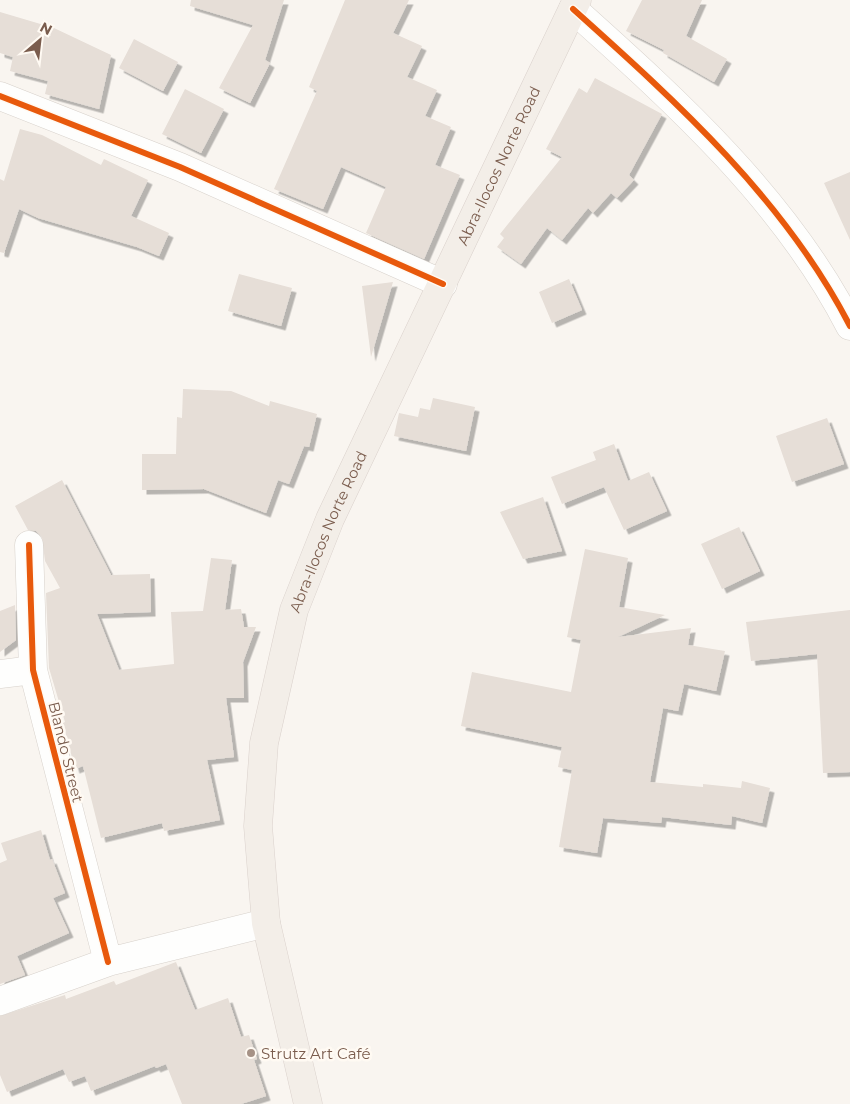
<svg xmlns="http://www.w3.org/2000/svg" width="850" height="1104" viewBox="0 0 850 1104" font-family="Montserrat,sans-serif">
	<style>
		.building { fill: #e6ded7; filter: url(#shadow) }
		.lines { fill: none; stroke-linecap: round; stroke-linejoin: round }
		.minor-casing { stroke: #d7d1cb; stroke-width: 29 }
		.major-casing { stroke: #dad1cc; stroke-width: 29 }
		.minor { stroke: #fefefd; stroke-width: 28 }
		.major { stroke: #f3eee8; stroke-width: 28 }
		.cycleway-casing { stroke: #fffaf3; stroke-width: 9 }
		.cycleway { stroke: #e8590c; stroke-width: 6 }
		.poi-dot { fill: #a69286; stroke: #fffaf3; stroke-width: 2 }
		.labels { text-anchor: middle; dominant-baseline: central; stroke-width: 5; stroke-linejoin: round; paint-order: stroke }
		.street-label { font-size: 15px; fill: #7a5c4d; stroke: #fffaf3 }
		.poi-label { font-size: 15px; fill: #7a5c4d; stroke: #fffaf3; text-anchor: start }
	</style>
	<defs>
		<filter id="shadow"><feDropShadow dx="4.5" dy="4.5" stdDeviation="0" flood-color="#0004"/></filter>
	</defs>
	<rect width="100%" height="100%" fill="#f9f5f0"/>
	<path class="building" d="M 191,0 L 284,0 L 265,60 L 270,63 L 250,103 L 219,88 L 253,25 L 190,6 Z
		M 345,0 L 409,0 L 393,33 L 422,46 L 407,77 L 437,90 L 425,116 L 451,127 L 435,165 L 460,175 L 424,259 L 366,233 L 386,187 L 341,167 L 323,209 L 274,189 L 317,91 L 309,87 Z
		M 642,0 L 702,0 L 686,36 L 727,59 L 714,82 L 663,53 L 664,50 L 626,31 Z
		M 0,12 L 54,28 L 111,55 L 99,109 L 45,94 L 48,81 L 10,71 L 13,57 L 0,53 Z
		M 134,39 L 178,62 L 163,91 L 119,68 Z
		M 595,78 L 662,114 L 629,175 L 634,180 L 617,198 L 611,193 L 593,213 L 588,208 L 562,240 L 547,228 L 521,264 L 497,247 L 504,238 L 500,234 L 562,157 L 546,149 L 579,88 L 587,93 Z
		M 185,89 L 224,109 L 201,153 L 162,134 Z
		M 20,129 L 42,135 L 101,165 L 104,159 L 148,180 L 131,216 L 169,233 L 159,256 L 137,247 L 38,218 L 19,209 L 4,253 L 0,252 L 0,179 L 4,181 Z
		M 850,172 L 850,240 L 824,183 Z
		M 239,274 L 292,288 L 281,326 L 228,311 Z
		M 569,279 L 582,310 L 552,323 L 539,292 Z
		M 393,282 L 371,357 L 362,286 Z
		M 183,389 L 231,391 L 269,406 L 270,401 L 317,414 L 309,447 L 304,446 L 289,484 L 278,480 L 266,513 L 204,489 L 142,490 L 142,454 L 176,454 L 177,417 L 182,418 Z
		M 433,398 L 475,407 L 466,451 L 394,436 L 399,413 L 418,417 L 420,408 L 430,410 Z
		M 827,418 L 844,464 L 792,482 L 776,436 Z
		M 614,444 L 628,481 L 649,472 L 667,511 L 624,530 L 604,487 L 562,504 L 551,477 L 596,460 L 593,452 Z
		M 62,480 L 111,575 L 150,574 L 151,612 L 97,614 L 119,670 L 174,664 L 171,612 L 203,611 L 211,558 L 232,560 L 225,610 L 241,609 L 244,627 L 256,627 L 243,662 L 244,698 L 226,698 L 234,757 L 207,760 L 220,820 L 164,831 L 162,823 L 101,838 L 83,766 L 75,769 L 63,723 L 65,722 L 49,668 L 46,593 L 60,588 L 45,561 L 42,537 L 36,531 L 28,530 L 15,506 Z
		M 543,497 L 562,551 L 523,559 L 500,512 Z
		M 739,527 L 760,571 L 722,589 L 701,544 Z
		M 585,549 L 628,558 L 619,607 L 665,615 L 618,637 L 691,628 L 688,645 L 725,651 L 716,691 L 684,684 L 678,711 L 663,708 L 650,782 L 703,787 L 703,784 L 741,788 L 742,781 L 770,788 L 762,823 L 732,816 L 731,825 L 662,817 L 661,823 L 603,818 L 597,853 L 559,847 L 572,770 L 558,767 L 562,747 L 461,726 L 472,672 L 571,692 L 581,640 L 567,637 Z
		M 15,605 L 16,640 L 0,652 L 0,611 Z
		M 850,610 L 850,772 L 823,773 L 817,654 L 751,661 L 746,622 Z
		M 41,830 L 50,860 L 52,859 L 65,893 L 53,898 L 69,933 L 17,956 L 25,975 L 0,984 L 0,863 L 7,860 L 1,843 Z
		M 176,962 L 195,1010 L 228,998 L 241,1037 L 249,1035 L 257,1059 L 254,1060 L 266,1096 L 241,1104 L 182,1104 L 166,1064 L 156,1068 L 155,1066 L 91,1091 L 85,1076 L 69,1082 L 63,1069 L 7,1092 L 0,1075 L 0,1016 L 65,995 L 66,999 L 114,981 L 116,985 Z"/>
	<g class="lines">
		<defs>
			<path id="minor" d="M 573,9 C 678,103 785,200 850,326
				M 0,96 L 180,167 L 443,284
				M 29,545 L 33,670 L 108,962
				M 0,674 L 33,670
				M 0,1001 L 108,962 L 266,923"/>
			<g id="major">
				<path id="s1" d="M 308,1104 L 266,923 L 258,826 L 264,743 L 294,610 L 330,519 L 577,0"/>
			</g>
		</defs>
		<use href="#minor" class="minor-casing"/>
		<use href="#major" class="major-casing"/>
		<use href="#minor" class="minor"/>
		<use href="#major" class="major"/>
		<defs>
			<path id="cycleway" d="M 573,9 C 678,103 785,200 850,326
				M 0,96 L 180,167 L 443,284
				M 29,545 L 33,670 L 108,962"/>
		</defs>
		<use href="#cycleway" class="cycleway-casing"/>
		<use href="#cycleway" class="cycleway"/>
	</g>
	<circle class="poi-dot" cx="251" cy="1053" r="5"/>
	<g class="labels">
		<g class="street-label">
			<text stroke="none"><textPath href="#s1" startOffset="992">Abra-Ilocos Norte Road</textPath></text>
			<text stroke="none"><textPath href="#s1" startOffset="588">Abra-Ilocos Norte Road</textPath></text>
			<text transform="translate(66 752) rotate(76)">Blando Street</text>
		</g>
		<g class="poi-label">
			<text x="261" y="1053">Strutz Art Café</text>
		</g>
	</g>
	<g transform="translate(40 40) rotate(28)" stroke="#fffaf3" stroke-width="4" paint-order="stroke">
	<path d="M0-4L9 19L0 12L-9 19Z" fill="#7a5c4d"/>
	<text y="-8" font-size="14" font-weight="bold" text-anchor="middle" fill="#7a5c4d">N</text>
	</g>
</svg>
